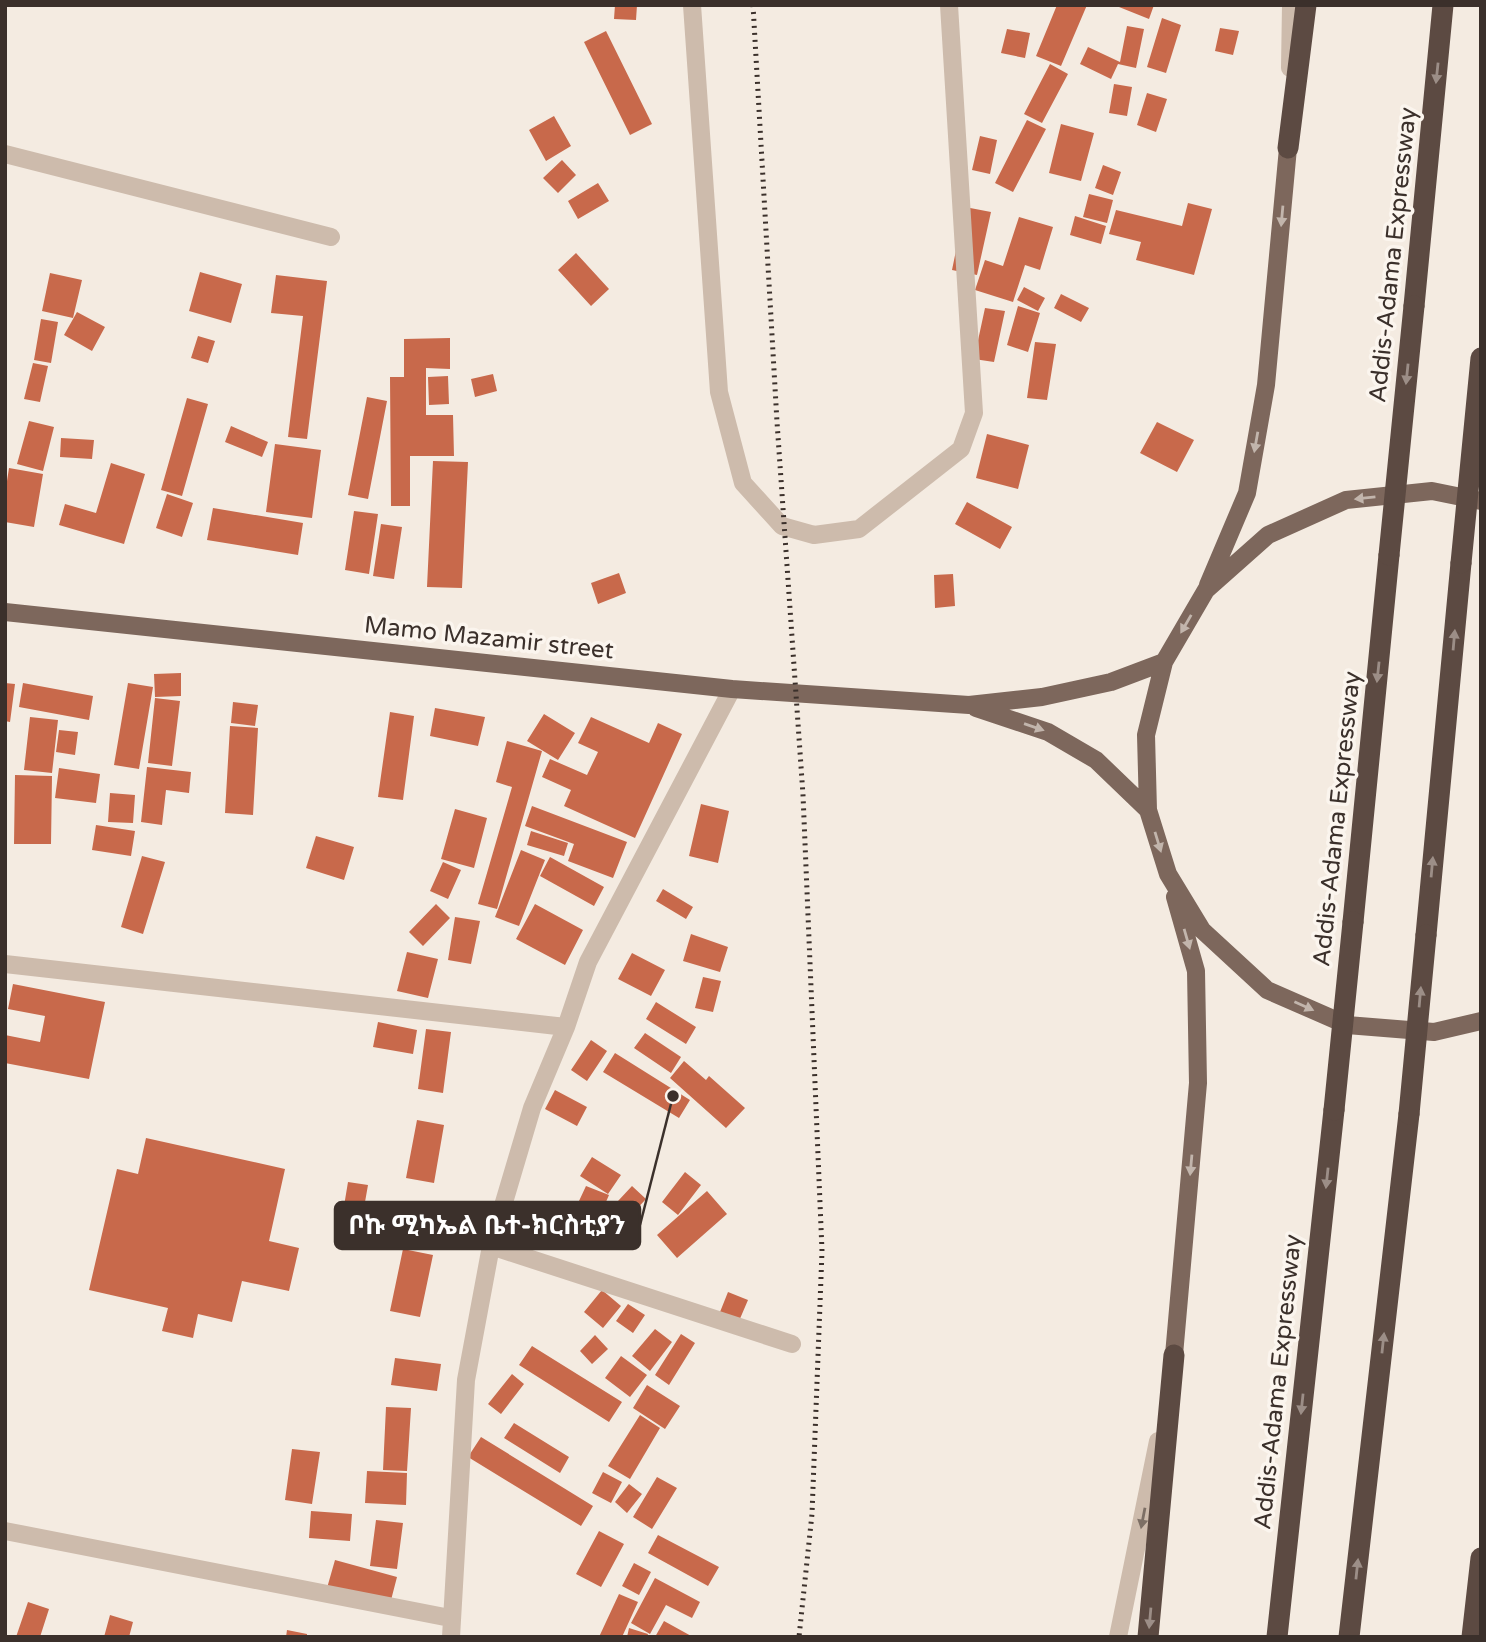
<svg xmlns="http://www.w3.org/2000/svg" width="1486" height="1642" viewBox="0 0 1486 1642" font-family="'Varela Round','Noto Sans Ethiopic',sans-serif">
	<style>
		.building { fill: #c8694b }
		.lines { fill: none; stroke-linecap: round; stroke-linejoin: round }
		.minor { stroke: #cdbbac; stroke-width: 18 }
		.tertiary { stroke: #cdbbac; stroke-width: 18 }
		.primary { stroke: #7d675c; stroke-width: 18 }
		.motorway { stroke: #5c4a42; stroke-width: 21 }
		.rail { stroke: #3b302b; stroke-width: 5; stroke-dasharray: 2 5; stroke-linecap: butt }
		.motorway-bridge { stroke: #5c4a42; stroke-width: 21 }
		.oneway { fill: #9c8e87 }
		.oneway2 { fill: #c2b5ac }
		.oneway3 { fill: #7d6f65 }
		.labels { text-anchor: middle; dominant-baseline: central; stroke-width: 7; stroke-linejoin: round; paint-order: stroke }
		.street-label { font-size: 24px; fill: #3b302b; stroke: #fbf5ee }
		.leader { fill: none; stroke: #3b302b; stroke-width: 2.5 }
		.callout-dot { fill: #3b302b; stroke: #fbf5ee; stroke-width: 2.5 }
		.callout { fill: #3b302b; stroke: #3b302b; stroke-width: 2.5 }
		.callout-label { font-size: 26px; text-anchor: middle; font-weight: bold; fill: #fff }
	</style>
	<rect width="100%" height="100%" fill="#f4ebe1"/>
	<path class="building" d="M 615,5 L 637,5 L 636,20 L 614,19 Z
		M 1057,5 L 1087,5 L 1061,66 L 1036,56 Z
		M 1114,5 L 1154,5 L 1149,19 Z
		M 1162,18 L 1181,25 L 1166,73 L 1147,67 Z
		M 1127,26 L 1144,29 L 1136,68 L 1118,64 L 1111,79 L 1080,64 L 1088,47 L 1120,62 Z
		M 1220,28 L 1239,31 L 1233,55 L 1215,51 Z
		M 1007,29 L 1030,33 L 1025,58 L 1001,53 Z
		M 606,31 L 652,124 L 630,135 L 584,42 Z
		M 1050,64 L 1068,74 L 1042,123 L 1024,114 Z
		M 1114,84 L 1132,87 L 1127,116 L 1109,113 Z
		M 1147,93 L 1167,99 L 1156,132 L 1137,125 Z
		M 554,116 L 571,146 L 546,161 L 529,130 Z
		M 1027,120 L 1046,129 L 1013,192 L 995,183 Z
		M 1061,124 L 1094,133 L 1081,181 L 1049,173 Z
		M 980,136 L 997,140 L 990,174 L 972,170 Z
		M 562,160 L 576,175 L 558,193 L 543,178 Z
		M 1103,165 L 1121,172 L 1113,195 L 1095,188 Z
		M 598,183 L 609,201 L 578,219 L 568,201 Z
		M 1089,194 L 1113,200 L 1107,223 L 1083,217 Z
		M 1188,203 L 1212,209 L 1194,275 L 1136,260 L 1141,242 L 1109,234 L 1116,210 L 1182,226 Z
		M 965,207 L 991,212 L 977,275 L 952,270 Z
		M 1075,216 L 1106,226 L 1101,244 L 1070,235 Z
		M 1019,217 L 1053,227 L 1040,270 L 1025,265 L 1013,302 L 975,290 L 985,260 L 1003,266 Z
		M 576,253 L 609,289 L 591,306 L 558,270 Z
		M 200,272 L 242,284 L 231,323 L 189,311 Z
		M 50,273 L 82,280 L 73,318 L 42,311 Z
		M 276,275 L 327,281 L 307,439 L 288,437 L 303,316 L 271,313 Z
		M 1024,287 L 1045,298 L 1038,311 L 1017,300 Z
		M 1061,294 L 1089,308 L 1081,322 L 1054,308 Z
		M 1018,306 L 1040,313 L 1028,352 L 1007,345 Z
		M 985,308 L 1005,311 L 994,362 L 974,359 Z
		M 77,312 L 105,327 L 92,351 L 64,335 Z
		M 41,319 L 58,322 L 51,363 L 34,360 Z
		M 198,336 L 215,341 L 208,363 L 191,358 Z
		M 450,338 L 450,369 L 426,368 L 426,415 L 453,415 L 454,456 L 410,456 L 410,506 L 391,506 L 390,377 L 404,377 L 404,339 Z
		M 1035,342 L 1056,344 L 1047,400 L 1027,398 Z
		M 33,363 L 48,366 L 40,402 L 24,399 Z
		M 493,374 L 497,391 L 475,397 L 471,379 Z
		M 448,376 L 449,404 L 429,405 L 428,377 Z
		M 367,397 L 387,401 L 368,499 L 348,495 Z
		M 187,398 L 208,404 L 182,496 L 161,490 Z
		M 29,421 L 54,427 L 43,471 L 17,464 Z
		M 1157,422 L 1194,440 L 1177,472 L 1140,453 Z
		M 231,426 L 268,442 L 262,457 L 225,442 Z
		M 987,434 L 1029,445 L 1018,489 L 976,478 Z
		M 61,438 L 94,440 L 92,459 L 60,457 Z
		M 275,444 L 321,450 L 312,518 L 266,512 Z
		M 433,461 L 468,462 L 462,588 L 427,587 Z
		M 111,463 L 145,474 L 124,544 L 59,525 L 65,504 L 96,513 Z
		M 9,468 L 43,474 L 34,527 L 5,522 L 5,494 Z
		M 167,494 L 193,503 L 182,537 L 156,528 Z
		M 967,502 L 1012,527 L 1000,549 L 955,524 Z
		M 213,508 L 303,523 L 298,555 L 207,540 Z
		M 354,511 L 378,514 L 369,574 L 345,570 Z
		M 381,524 L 402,527 L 394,579 L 373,576 Z
		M 619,573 L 626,593 L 598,604 L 591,583 Z
		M 953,574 L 955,606 L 935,608 L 934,575 Z
		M 181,673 L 181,696 L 155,697 L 154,674 Z
		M 5,683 L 15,684 L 10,722 L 5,721 Z
		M 23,683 L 93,696 L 89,720 L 19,707 Z
		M 128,683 L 153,687 L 139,769 L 114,765 Z
		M 155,698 L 180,701 L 172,766 L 148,763 Z
		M 233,702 L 258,705 L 255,726 L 231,723 Z
		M 435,708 L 485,717 L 478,746 L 430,736 Z
		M 390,712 L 414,716 L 403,800 L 378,797 Z
		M 544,714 L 575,733 L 558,760 L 527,741 Z
		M 30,717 L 58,720 L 52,773 L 24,770 Z
		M 591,717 L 649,743 L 658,723 L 682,734 L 635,838 L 564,806 L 571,790 L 542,777 L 550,759 L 587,775 L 598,752 L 578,743 Z
		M 230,726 L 258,728 L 253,815 L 225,813 Z
		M 59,730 L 78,732 L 75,755 L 56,752 Z
		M 507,741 L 542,751 L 497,909 L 478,904 L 512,787 L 496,782 Z
		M 147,767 L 191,772 L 189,793 L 166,790 L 162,825 L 141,822 Z
		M 59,768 L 100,774 L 96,803 L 55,798 Z
		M 15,775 L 52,776 L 51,844 L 14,844 Z
		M 110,793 L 135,795 L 133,823 L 108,822 Z
		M 701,804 L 729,811 L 718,863 L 689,856 Z
		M 532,806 L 627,842 L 613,878 L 568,861 L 574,844 L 525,826 Z
		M 455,809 L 487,818 L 474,868 L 441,859 Z
		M 96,825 L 135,831 L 131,856 L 92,850 Z
		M 531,831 L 568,843 L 564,856 L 527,845 Z
		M 316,836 L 354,847 L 344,880 L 306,868 Z
		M 521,850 L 545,860 L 519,926 L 495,917 Z
		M 142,856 L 165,862 L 143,934 L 121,927 Z
		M 550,857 L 604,887 L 594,906 L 540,876 Z
		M 443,862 L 461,870 L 448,899 L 430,891 Z
		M 663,889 L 693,907 L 686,919 L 656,901 Z
		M 436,904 L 450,918 L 423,946 L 409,932 Z
		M 535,904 L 583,930 L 565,965 L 516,939 Z
		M 455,917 L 480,921 L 471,964 L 448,960 Z
		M 691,934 L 728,947 L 720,972 L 683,961 Z
		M 407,952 L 438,959 L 428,998 L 397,991 Z
		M 632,953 L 665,970 L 651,996 L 618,979 Z
		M 703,977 L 721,981 L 713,1012 L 695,1008 Z
		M 13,984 L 105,1002 L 89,1079 L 5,1063 L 5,1035 L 40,1042 L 45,1016 L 8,1009 Z
		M 656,1002 L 696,1027 L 686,1044 L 646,1019 Z
		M 378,1022 L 417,1030 L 413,1054 L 373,1047 Z
		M 426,1029 L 451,1032 L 443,1093 L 418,1089 Z
		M 645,1033 L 681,1057 L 671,1073 L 634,1048 Z
		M 591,1040 L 607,1051 L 587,1081 L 571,1070 Z
		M 615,1053 L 690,1100 L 679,1118 L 603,1072 Z
		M 684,1061 L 706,1080 L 709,1076 L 745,1108 L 726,1128 L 670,1078 Z
		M 555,1090 L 587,1107 L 577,1126 L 545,1109 Z
		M 417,1120 L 444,1125 L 434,1183 L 406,1178 Z
		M 146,1138 L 285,1169 L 269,1241 L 299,1248 L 289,1291 L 242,1281 L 232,1322 L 198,1314 L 193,1338 L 162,1331 L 168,1308 L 89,1290 L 117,1169 L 138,1174 Z
		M 592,1157 L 621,1175 L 608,1194 L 580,1176 Z
		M 685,1172 L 701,1185 L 678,1215 L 662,1202 Z
		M 348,1182 L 368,1185 L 365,1202 L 400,1208 L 393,1245 L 339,1236 Z
		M 586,1186 L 609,1195 L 602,1211 L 579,1201 Z
		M 632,1186 L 646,1199 L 632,1214 L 618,1201 Z
		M 707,1191 L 727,1214 L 677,1258 L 657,1235 Z
		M 403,1249 L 433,1255 L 420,1317 L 390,1311 Z
		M 602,1290 L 621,1306 L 603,1328 L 584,1312 Z
		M 728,1292 L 748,1300 L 739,1321 L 720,1312 Z
		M 628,1304 L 645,1315 L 633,1333 L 616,1321 Z
		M 655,1329 L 672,1342 L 650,1371 L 632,1356 Z
		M 681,1334 L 695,1343 L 669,1385 L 655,1375 Z
		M 595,1335 L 608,1349 L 592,1364 L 580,1351 Z
		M 532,1346 L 622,1402 L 609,1422 L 519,1365 Z
		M 621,1356 L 647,1375 L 630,1397 L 605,1378 Z
		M 395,1358 L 441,1364 L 437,1391 L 391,1385 Z
		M 512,1374 L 524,1384 L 501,1414 L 488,1404 Z
		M 647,1385 L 680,1406 L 665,1429 L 633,1408 Z
		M 386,1407 L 411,1408 L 407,1471 L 383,1470 Z
		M 640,1415 L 660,1428 L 630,1479 L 608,1466 Z
		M 514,1423 L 569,1457 L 560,1473 L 504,1438 Z
		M 481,1437 L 593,1506 L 581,1526 L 468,1457 Z
		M 292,1449 L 320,1452 L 312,1504 L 285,1500 Z
		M 367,1471 L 407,1473 L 406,1505 L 365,1503 Z
		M 603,1472 L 622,1482 L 611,1503 L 592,1493 Z
		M 657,1477 L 677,1488 L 652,1529 L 633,1517 Z
		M 629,1484 L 642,1494 L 627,1513 L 615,1502 Z
		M 311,1511 L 352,1514 L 350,1541 L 309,1538 Z
		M 376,1520 L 403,1523 L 397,1569 L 370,1566 Z
		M 599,1531 L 624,1544 L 601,1587 L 576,1574 Z
		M 658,1535 L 719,1567 L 708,1586 L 648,1553 Z
		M 335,1560 L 397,1577 L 390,1604 L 327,1588 Z
		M 634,1563 L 651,1572 L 639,1595 L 622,1586 Z
		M 655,1578 L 700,1602 L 692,1618 L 666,1605 L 650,1634 L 631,1623 Z
		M 619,1594 L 638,1602 L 622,1637 L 599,1637 Z
		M 28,1602 L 49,1609 L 40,1637 L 16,1637 Z
		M 110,1615 L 133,1622 L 129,1637 L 104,1637 Z
		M 664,1621 L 693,1637 L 655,1637 Z
		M 629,1628 L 648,1634 L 647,1637 L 627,1637 Z
		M 287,1630 L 307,1634 L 307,1637 L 286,1637 Z"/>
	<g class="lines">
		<path class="minor" d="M 692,5 L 719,392 L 743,483 L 782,526 L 814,535 L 859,529 L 961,449 L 974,413 L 949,5
			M 5,154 L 331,237
			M 5,964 L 566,1027
			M 491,1246 L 792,1344
			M 5,1531 L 450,1618
			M 451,1637 L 466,1380 L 491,1246 L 532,1108 L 566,1027 L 588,962 L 732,689"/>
		<path class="tertiary" d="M 1290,68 L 1291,5
			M 1118,1637 L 1158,1441"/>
		<path class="primary" d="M 1481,501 L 1432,491 L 1346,500 L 1268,535 L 1206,590 L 1164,662 L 1146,735 L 1148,810 L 1168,874 L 1202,930 L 1267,990 L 1347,1025 L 1434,1032 L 1481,1021
			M 1208,585 L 1247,493 L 1266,385 L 1288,148
			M 5,612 L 732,689 L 969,705 L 1042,697 L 1111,682 L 1164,662
			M 976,708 L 1048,732 L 1096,760 L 1148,810
			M 1174,1355 L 1198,1083 L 1196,971 L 1175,897"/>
		<path class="motorway" d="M 1288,148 L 1306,5
			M 1414,306 L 1443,5
			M 1353,922 L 1389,555
			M 1426,935 L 1461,563
			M 1148,1637 L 1174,1355
			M 1277,1637 L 1334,1110
			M 1349,1637 L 1409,1114
			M 1472,1637 L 1481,1558"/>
		<path class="rail" d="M 753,5 L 777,422 L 803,795 L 822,1251 L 812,1514 L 799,1637"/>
		<path class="motorway-bridge" d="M 1389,555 L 1414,306
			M 1461,563 L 1481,358
			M 1334,1110 L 1353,922
			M 1409,1114 L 1426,935"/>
	</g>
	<defs><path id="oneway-solid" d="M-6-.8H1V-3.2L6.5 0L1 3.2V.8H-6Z" transform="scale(1.75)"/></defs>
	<g class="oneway">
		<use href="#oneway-solid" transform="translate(1437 73) rotate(96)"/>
		<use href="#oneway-solid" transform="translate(1407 374) rotate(96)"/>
		<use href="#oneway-solid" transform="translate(1454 640) rotate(-85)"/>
		<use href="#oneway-solid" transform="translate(1378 672) rotate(96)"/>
		<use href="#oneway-solid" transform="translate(1432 867) rotate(-85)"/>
		<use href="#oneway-solid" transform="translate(1420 997) rotate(-85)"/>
		<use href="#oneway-solid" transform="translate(1327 1178) rotate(96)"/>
		<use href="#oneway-solid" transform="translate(1383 1343) rotate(-84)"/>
		<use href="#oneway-solid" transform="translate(1302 1404) rotate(96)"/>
		<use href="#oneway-solid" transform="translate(1357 1569) rotate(-84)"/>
		<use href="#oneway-solid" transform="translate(1150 1618) rotate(95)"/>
	</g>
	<g class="oneway2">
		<use href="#oneway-solid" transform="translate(1282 216) rotate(95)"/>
		<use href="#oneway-solid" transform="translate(1256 442) rotate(100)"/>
		<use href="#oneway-solid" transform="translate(1365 498) rotate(174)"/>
		<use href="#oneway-solid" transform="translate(1186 624) rotate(120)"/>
		<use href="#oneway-solid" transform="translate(1034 727) rotate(19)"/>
		<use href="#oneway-solid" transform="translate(1158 842) rotate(73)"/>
		<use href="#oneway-solid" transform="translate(1187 939) rotate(74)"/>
		<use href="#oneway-solid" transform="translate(1304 1006) rotate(24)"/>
		<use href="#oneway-solid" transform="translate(1191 1165) rotate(95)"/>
	</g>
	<use class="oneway3" href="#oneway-solid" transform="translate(1143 1518) rotate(101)"/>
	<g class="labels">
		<g class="street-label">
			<text transform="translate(1393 255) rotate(-84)">Addis-Adama Expressway</text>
			<text transform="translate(489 638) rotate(6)">Mamo Mazamir street</text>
			<text transform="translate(1337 819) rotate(-84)">Addis-Adama Expressway</text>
			<text transform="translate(1278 1382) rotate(-84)">Addis-Adama Expressway</text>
		</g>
	</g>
	<path class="leader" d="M673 1096L640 1225"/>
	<circle class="callout-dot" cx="673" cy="1096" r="7"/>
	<rect class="callout" x="335" y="1202" width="305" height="47" rx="7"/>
	<g class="callout-label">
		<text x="487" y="1234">ቦኩ ሚካኤል ቤተ-ክርስቲያን</text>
	</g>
	<rect width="1486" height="1642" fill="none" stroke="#3b302b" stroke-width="14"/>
</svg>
